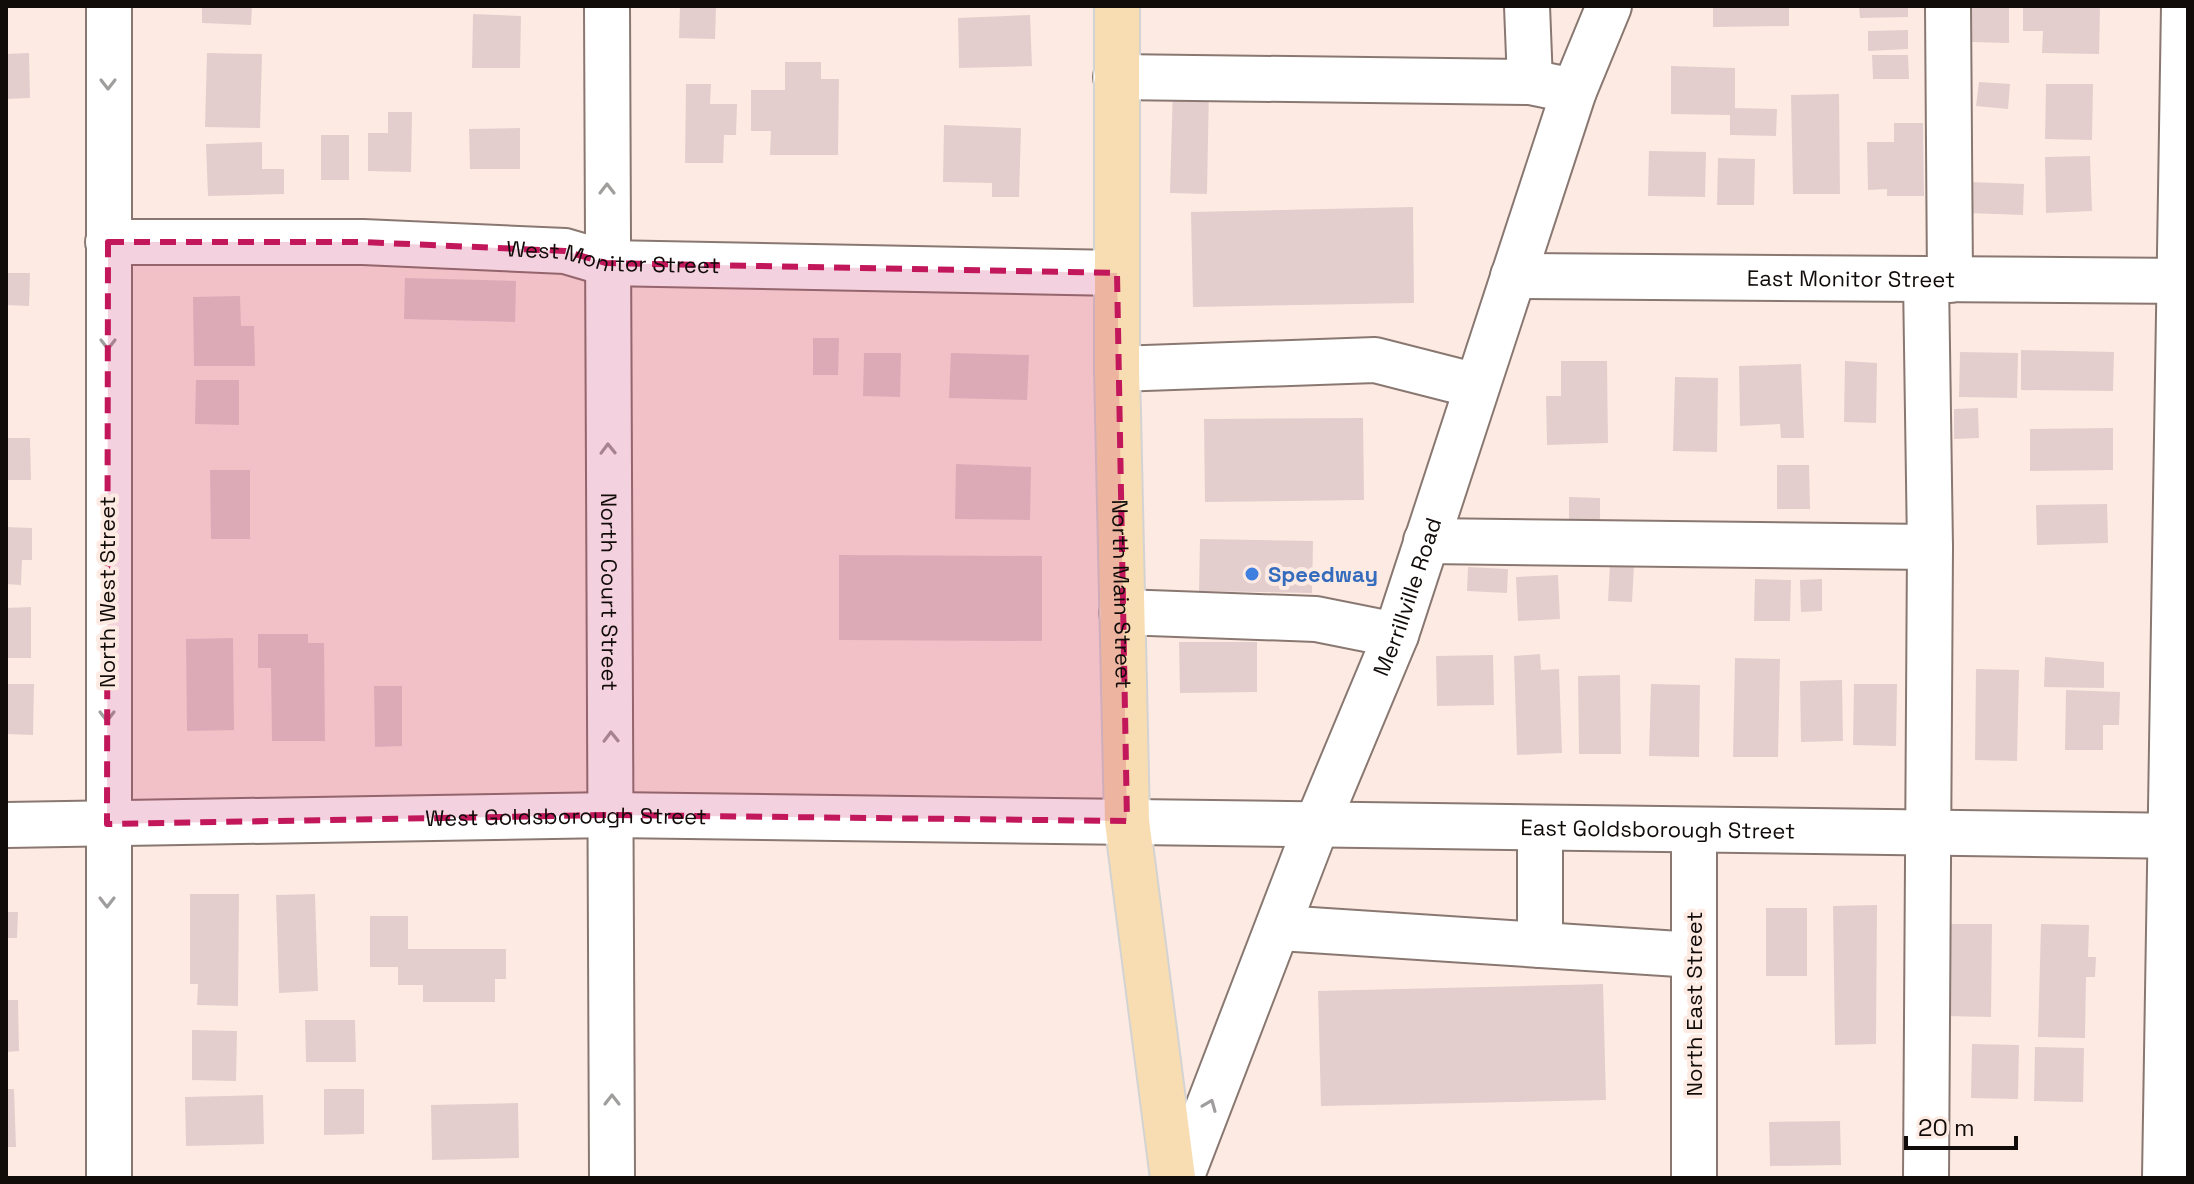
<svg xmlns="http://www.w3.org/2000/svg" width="2194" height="1184" viewBox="0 0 2194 1184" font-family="'Space Grotesk',sans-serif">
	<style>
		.building { fill: #e3cecd }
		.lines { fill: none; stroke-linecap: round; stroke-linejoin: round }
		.minor-casing { stroke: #897871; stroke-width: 48 }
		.major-casing { stroke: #d4d3d3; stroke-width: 48 }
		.minor { stroke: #fff; stroke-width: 44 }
		.major { stroke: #f8ddb2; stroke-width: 44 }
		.oneway { stroke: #a09d9d }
		.marked { fill: #c2185b; fill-opacity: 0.2; stroke: #c2185b; stroke-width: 6; stroke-dasharray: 16 10; stroke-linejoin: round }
		.shop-dot { fill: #3f7fe0; stroke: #fdebe3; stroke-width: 3 }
		.labels { text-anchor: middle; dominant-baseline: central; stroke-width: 8; stroke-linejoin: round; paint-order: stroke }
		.street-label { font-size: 22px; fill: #110b09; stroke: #fdebe3 }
		.shop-label { font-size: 22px; font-weight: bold; fill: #366cbe; stroke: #fdebe3; text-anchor: start }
	</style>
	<rect width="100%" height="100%" fill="#fdebe3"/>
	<path class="building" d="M 202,6 L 252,6 L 251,25 L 202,23 Z
		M 680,6 L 716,6 L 715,39 L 679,38 Z
		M 1713,6 L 1789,6 L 1789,26 L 1713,27 Z
		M 1859,6 L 1908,6 L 1908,17 L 1860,18 Z
		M 1971,7 L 2009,7 L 2009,43 L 1971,42 Z
		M 2023,7 L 2100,7 L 2099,54 L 2042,53 L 2043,31 L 2023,31 Z
		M 473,14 L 521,16 L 520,68 L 472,68 Z
		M 1030,15 L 1032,66 L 959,68 L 958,18 Z
		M 1908,30 L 1908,49 L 1868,51 L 1868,31 Z
		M 29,53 L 30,98 L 6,99 L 6,54 Z
		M 207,53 L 262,54 L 260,128 L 205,127 Z
		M 1872,55 L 1908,55 L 1909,79 L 1873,79 Z
		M 785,62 L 821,62 L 821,79 L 839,79 L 838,155 L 770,155 L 771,131 L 751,131 L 751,90 L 785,90 Z
		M 1671,66 L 1735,68 L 1735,108 L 1777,109 L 1776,136 L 1730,135 L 1730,115 L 1671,114 Z
		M 1979,82 L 2010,84 L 2008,109 L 1976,106 Z
		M 686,84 L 711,84 L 710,104 L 737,104 L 736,135 L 724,135 L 723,163 L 685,163 Z
		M 2046,84 L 2093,84 L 2092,140 L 2045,139 Z
		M 1173,85 L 1209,86 L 1207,194 L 1170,193 Z
		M 1839,94 L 1840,194 L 1793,194 L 1791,95 Z
		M 388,112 L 412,112 L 411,172 L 368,171 L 368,133 L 388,133 Z
		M 1894,123 L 1923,123 L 1924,196 L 1887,196 L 1887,189 L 1868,190 L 1867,142 L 1894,142 Z
		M 944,125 L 1021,128 L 1019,197 L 992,197 L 992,183 L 943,182 Z
		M 520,128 L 520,169 L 470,169 L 469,129 Z
		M 321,135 L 349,135 L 349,180 L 321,180 Z
		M 262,142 L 262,169 L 284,169 L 284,194 L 208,196 L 206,144 Z
		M 1649,151 L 1706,152 L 1705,197 L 1648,196 Z
		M 2090,156 L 2092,211 L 2046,213 L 2045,157 Z
		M 1718,158 L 1755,159 L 1754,205 L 1717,205 Z
		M 1969,182 L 2024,184 L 2023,215 L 1968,213 Z
		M 1413,207 L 1414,303 L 1193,307 L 1191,212 Z
		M 6,273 L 30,273 L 29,306 L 6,305 Z
		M 405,278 L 516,281 L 515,322 L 404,319 Z
		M 240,296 L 241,326 L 254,326 L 255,366 L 194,366 L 193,297 Z
		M 813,338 L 839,338 L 838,375 L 813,375 Z
		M 2021,350 L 2114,352 L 2113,391 L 2021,390 Z
		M 1960,352 L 2018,353 L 2017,398 L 1959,397 Z
		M 864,353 L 901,353 L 900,397 L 863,396 Z
		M 951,353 L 1029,355 L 1027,400 L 949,398 Z
		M 1561,361 L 1607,361 L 1608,443 L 1547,445 L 1546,396 L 1561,396 Z
		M 1845,361 L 1877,363 L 1876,423 L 1844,422 Z
		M 1801,364 L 1804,438 L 1781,438 L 1780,424 L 1740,426 L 1739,366 Z
		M 1675,377 L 1718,378 L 1717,452 L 1673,451 Z
		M 196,380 L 239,380 L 239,425 L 195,424 Z
		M 1978,408 L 1979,438 L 1954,439 L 1954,409 Z
		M 1363,418 L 1364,500 L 1205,502 L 1204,419 Z
		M 2113,428 L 2113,470 L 2030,471 L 2030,429 Z
		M 6,438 L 30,438 L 31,480 L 6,480 Z
		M 956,464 L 1031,467 L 1030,520 L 955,519 Z
		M 1777,465 L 1809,465 L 1810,509 L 1777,509 Z
		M 210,470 L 250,470 L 250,539 L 211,539 Z
		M 1569,497 L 1600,498 L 1600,532 L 1569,531 Z
		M 2107,504 L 2108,543 L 2037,545 L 2036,505 Z
		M 6,527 L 32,528 L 32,560 L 22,560 L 21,585 L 6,584 Z
		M 1200,539 L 1313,541 L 1312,593 L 1199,591 Z
		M 839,555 L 1042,556 L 1042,641 L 839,640 Z
		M 1610,564 L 1634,565 L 1632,602 L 1608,601 Z
		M 1468,567 L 1508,569 L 1507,593 L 1467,591 Z
		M 1558,575 L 1560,619 L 1518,621 L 1516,577 Z
		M 1755,579 L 1791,580 L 1790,621 L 1754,621 Z
		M 1822,579 L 1822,611 L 1801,612 L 1800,580 Z
		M 31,607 L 31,658 L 6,658 L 6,608 Z
		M 258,634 L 308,634 L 308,643 L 324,643 L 325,741 L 272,741 L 271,668 L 258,668 Z
		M 233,638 L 234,730 L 187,731 L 186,639 Z
		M 1179,642 L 1257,642 L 1257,692 L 1180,693 Z
		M 1540,654 L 1541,670 L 1559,669 L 1562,753 L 1517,755 L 1514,656 Z
		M 1493,655 L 1494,705 L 1437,706 L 1436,656 Z
		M 2045,657 L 2104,662 L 2104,688 L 2044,687 Z
		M 1735,658 L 1780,659 L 1778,757 L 1733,757 Z
		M 1976,669 L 2019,670 L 2017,761 L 1975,760 Z
		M 1620,675 L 1621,754 L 1579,754 L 1578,676 Z
		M 1842,680 L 1843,741 L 1801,742 L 1800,681 Z
		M 6,684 L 34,684 L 33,735 L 6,734 Z
		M 1651,684 L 1700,685 L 1699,757 L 1649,756 Z
		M 1854,684 L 1897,684 L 1896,746 L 1853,745 Z
		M 374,686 L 402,686 L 402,746 L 375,747 Z
		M 2066,690 L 2120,692 L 2119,725 L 2103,725 L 2103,750 L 2065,750 Z
		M 190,894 L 239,894 L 238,1006 L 197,1005 L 198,984 L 190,984 Z
		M 315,894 L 318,991 L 279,993 L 276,895 Z
		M 1877,905 L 1876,1044 L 1835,1045 L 1833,906 Z
		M 1766,908 L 1807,908 L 1807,976 L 1766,976 Z
		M 6,912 L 18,912 L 17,938 L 6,938 Z
		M 370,916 L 408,916 L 408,949 L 506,949 L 506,979 L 495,979 L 495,1002 L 423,1002 L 423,985 L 398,985 L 398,967 L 370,967 Z
		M 1946,924 L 1992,924 L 1991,1017 L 1945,1016 Z
		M 2041,924 L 2089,925 L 2088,957 L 2096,957 L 2095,977 L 2086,977 L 2085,1038 L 2038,1037 Z
		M 1603,984 L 1606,1100 L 1321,1106 L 1318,991 Z
		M 6,1000 L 18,1000 L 19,1051 L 6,1052 Z
		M 305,1020 L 355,1020 L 356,1062 L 306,1062 Z
		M 192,1030 L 237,1031 L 236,1081 L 192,1080 Z
		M 1972,1044 L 2019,1045 L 2018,1099 L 1971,1098 Z
		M 2035,1047 L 2084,1048 L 2083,1102 L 2034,1101 Z
		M 6,1089 L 14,1089 L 16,1147 L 6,1147 Z
		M 324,1089 L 364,1089 L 364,1134 L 324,1135 Z
		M 263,1095 L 264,1144 L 186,1146 L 185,1097 Z
		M 518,1103 L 519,1158 L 432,1160 L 431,1105 Z
		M 1840,1121 L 1841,1165 L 1770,1166 L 1769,1122 Z"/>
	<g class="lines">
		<defs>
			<g id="minor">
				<path d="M 109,6 L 109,1178"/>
				<path id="s1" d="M 607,6 L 612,1178"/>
				<path d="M 1527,6 L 1530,82"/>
				<path d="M 1948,6 L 1950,280"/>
				<path d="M 1116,77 L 1530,82 L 1574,91"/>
				<path id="s2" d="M 108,242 L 363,242 L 565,251 L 606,263 L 1117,273"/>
				<path id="s3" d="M 1513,276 L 2188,281"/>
				<path d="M 1117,369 L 1375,360 L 1477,386"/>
				<path d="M 1426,541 L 1930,547"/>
				<path d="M 1122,612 L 1316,619 L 1396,635"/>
				<path id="s4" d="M 6,825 L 611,815 L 2188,836"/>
				<path d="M 1540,828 L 1540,945"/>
				<path d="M 1694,830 L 1694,1178"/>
				<path d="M 1280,928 L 1694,955"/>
				<path id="s5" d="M 1181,1178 L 1317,824 L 1396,635 L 1574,91 L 1609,6"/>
				<path d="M 1926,1178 L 1930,547 L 1926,280"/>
				<path d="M 2165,1178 L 2184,6"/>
			</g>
			<g id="major">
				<path id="s6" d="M 1117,6 L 1117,369 L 1127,821 L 1173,1178"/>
			</g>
		</defs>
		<use href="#minor" class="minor-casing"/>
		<use href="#major" class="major-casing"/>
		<use href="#minor" class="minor"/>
		<use href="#major" class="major"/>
	</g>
	<defs><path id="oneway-chevron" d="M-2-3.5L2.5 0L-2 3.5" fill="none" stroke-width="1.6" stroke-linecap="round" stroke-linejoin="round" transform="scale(2)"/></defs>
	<g class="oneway">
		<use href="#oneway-chevron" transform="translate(108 84) rotate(90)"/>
		<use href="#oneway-chevron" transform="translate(607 189) rotate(-90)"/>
		<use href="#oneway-chevron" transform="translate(108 344) rotate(90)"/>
		<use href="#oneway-chevron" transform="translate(608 449) rotate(-91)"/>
		<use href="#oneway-chevron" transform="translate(107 716) rotate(90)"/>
		<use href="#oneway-chevron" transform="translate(611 737) rotate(-91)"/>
		<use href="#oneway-chevron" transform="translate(107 902) rotate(90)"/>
		<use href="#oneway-chevron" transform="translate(612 1100) rotate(-90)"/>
		<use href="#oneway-chevron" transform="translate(1210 1105) rotate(-68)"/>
	</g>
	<path class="marked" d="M 108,242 L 363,242 L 565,251 L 606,263 L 1117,273 L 1127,821 L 611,815 L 107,824 Z"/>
	<circle class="shop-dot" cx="1252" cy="574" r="8"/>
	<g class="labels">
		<g class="street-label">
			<text stroke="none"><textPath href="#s2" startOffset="506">West Monitor Street</textPath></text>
			<text stroke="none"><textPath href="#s3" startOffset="338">East Monitor Street</textPath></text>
			<text transform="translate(107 592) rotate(-90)">North West Street</text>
			<text stroke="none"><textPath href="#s1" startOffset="586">North Court Street</textPath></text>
			<text stroke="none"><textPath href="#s6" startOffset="588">North Main Street</textPath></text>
			<text stroke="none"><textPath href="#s5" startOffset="624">Merrillville Road</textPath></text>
			<text stroke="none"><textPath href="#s4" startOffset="560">West Goldsborough Street</textPath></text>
			<text stroke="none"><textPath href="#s4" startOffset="1652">East Goldsborough Street</textPath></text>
			<text transform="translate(1694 1004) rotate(-90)">North East Street</text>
		</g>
		<g class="shop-label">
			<text x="1268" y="574">Speedway</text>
		</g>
	</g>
	<rect width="2194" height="1184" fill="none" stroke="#110b09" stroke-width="16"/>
	<path d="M1906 1136v12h110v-12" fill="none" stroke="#110b09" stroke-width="4"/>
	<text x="1918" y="1136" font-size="24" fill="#110b09" stroke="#fdebe3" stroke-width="6" paint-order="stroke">20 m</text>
</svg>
